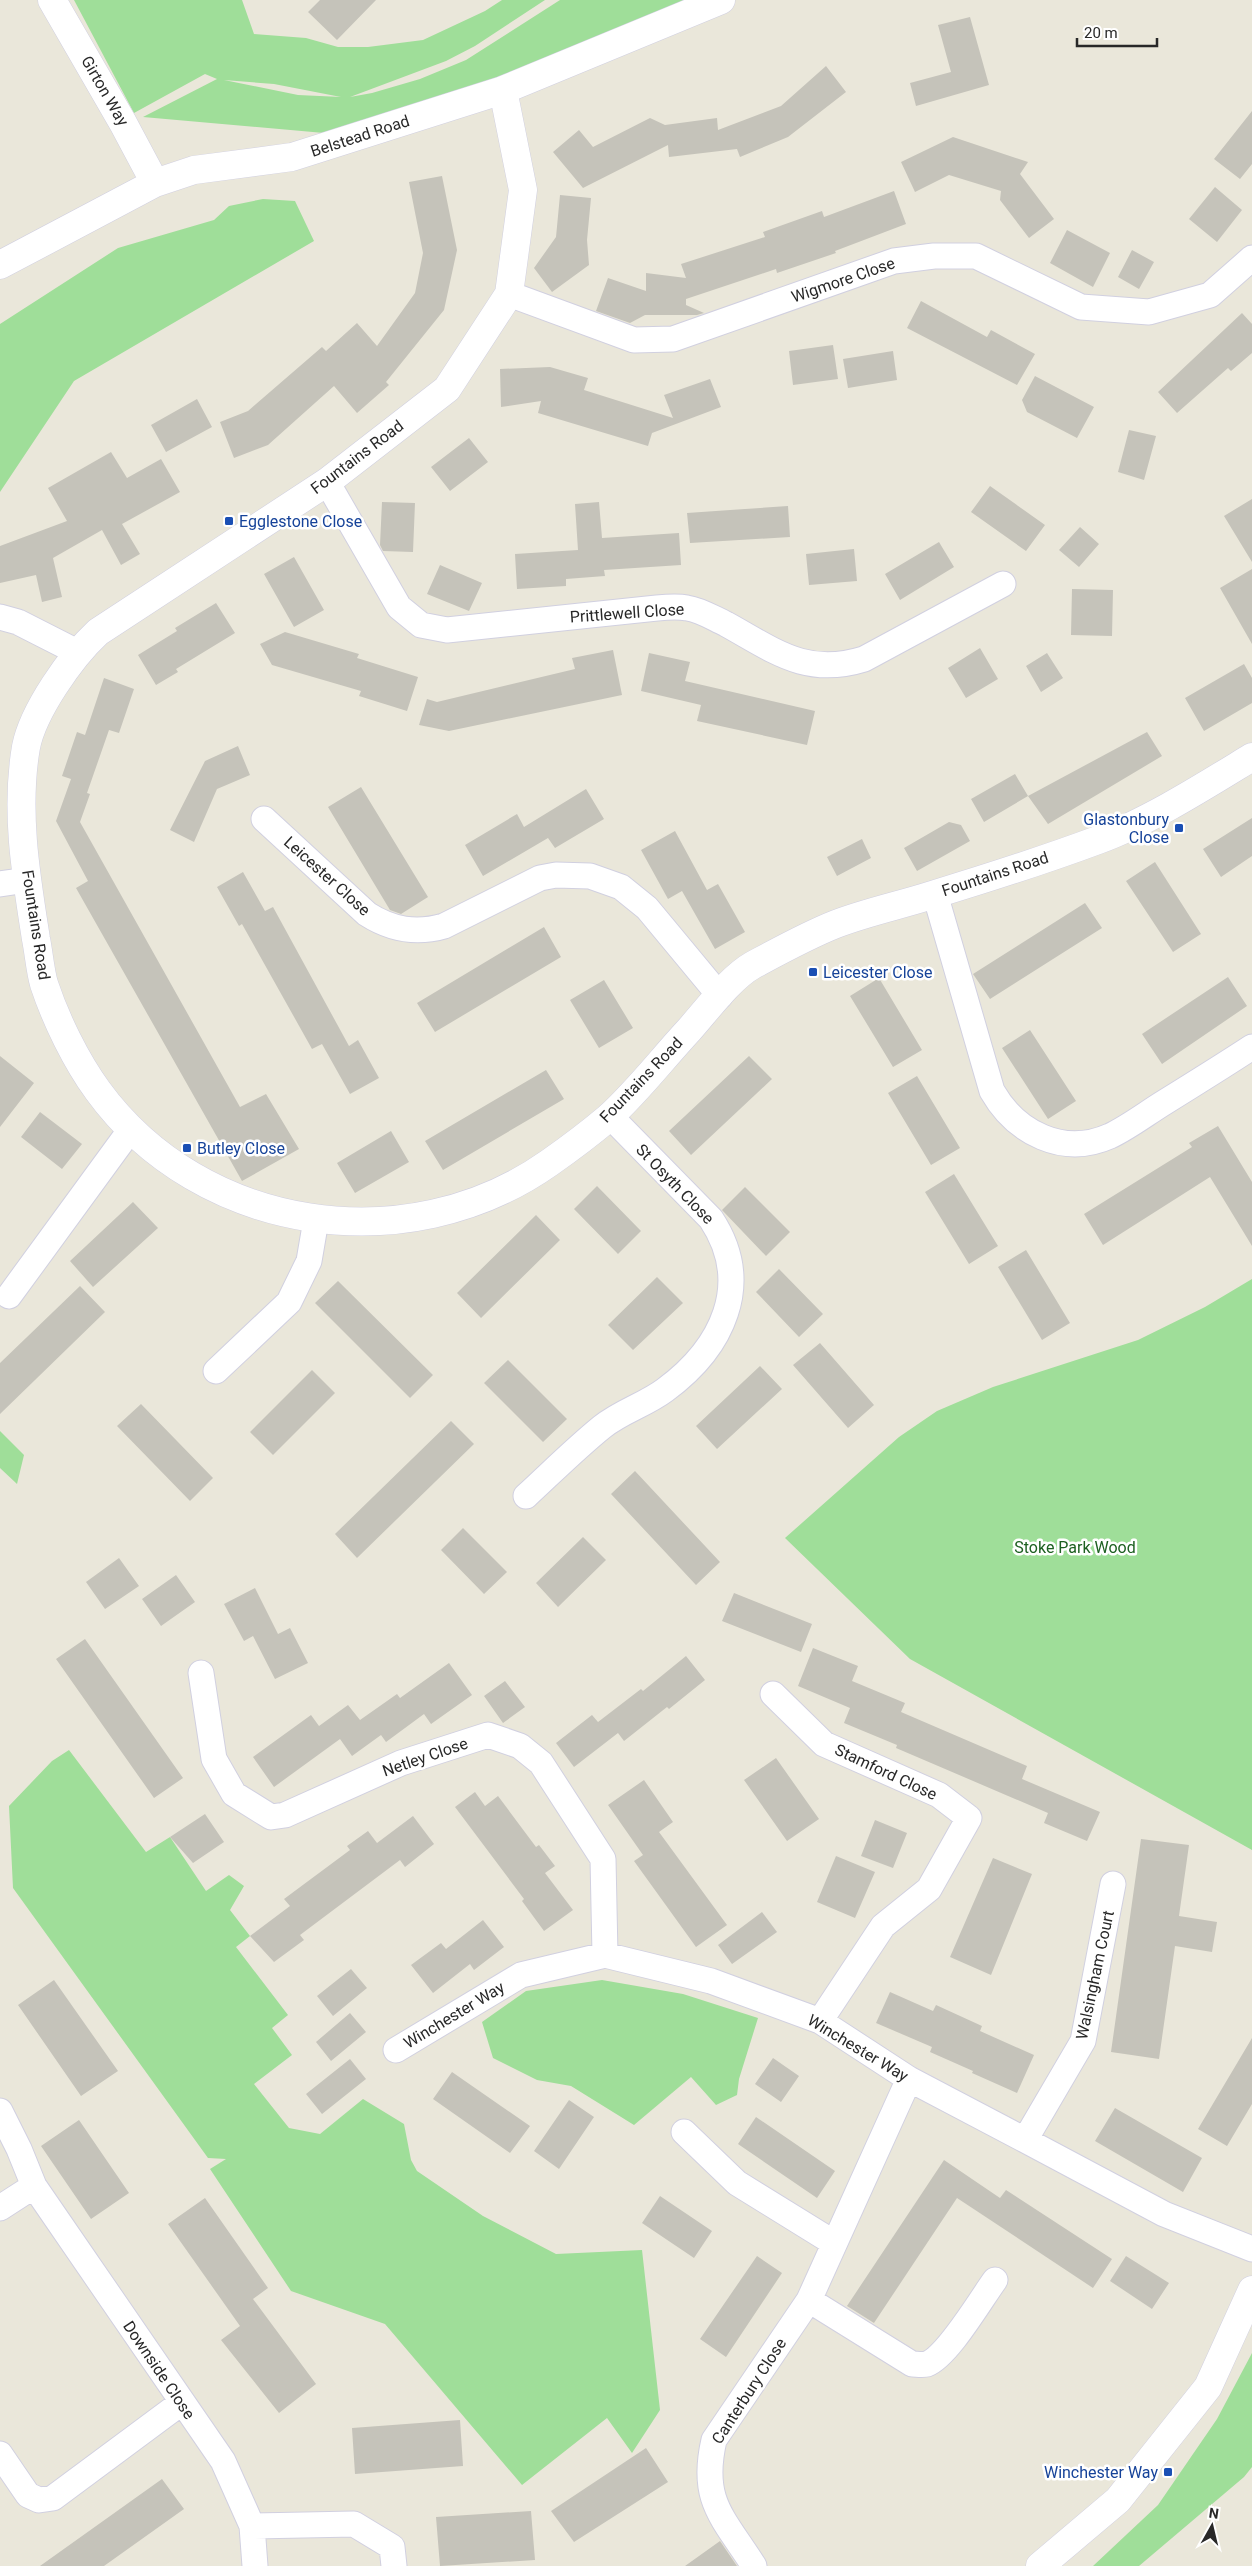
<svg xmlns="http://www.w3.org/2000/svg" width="1252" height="2566" viewBox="0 0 1252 2566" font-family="Roboto,sans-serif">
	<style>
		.green { fill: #9fde99; fill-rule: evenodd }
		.building { fill: #c5c3ba }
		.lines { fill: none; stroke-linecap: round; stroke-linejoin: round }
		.street-casing { stroke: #d1d0e0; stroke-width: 27 }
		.secondary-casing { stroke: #d1d0e0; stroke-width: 29 }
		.street { stroke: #fff; stroke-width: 25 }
		.secondary { stroke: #fff; stroke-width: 28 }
		.transit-dot { fill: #1a4fb4; stroke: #fff; stroke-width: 2 }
		.labels { text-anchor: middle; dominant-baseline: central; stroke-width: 5; stroke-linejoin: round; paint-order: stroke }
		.street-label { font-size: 16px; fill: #282828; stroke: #fff }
		.transit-label { font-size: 16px; fill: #164399; stroke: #fff; text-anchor: start }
		.park-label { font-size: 16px; fill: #1d6021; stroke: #fff }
	</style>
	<rect width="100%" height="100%" fill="#eae7da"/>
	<path class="green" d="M 74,0 L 242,0 L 254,34 L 306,38 L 338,47 L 368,47 L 423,40 L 485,11 L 502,0 L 545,0 L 475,46 L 446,61 L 350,97 L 372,93 L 420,79 L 466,60 L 560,0 L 705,0 L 380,138 L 143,117 L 217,79 L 205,74 L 134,113 ZM 224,80 L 274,84 L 341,97 L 298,95 Z
		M 263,199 L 295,201 L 314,241 L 74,381 L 0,492 L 0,324 L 118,248 L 214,220 L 229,206 Z
		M 1252,1279 L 1252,1850 L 910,1659 L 785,1538 L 899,1437 L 937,1411 L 993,1387 L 1138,1340 L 1205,1307 Z
		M 0,1431 L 24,1455 L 17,1484 L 0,1468 Z
		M 69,1750 L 146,1852 L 170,1837 L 206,1891 L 229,1875 L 244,1886 L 230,1910 L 250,1936 L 236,1947 L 288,2015 L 272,2028 L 292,2055 L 254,2084 L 289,2128 L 320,2134 L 363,2099 L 404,2124 L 411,2160 L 417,2171 L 483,2216 L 556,2254 L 642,2250 L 660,2410 L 632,2453 L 607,2418 L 522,2485 L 385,2324 L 291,2291 L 210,2169 L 226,2159 L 208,2158 L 13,1888 L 9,1806 L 52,1761 Z
		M 602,1980 L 683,1994 L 758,2018 L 739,2079 L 737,2095 L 716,2105 L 691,2077 L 634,2125 L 571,2086 L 537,2080 L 493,2058 L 482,2022 L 526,1991 Z
		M 1252,2353 L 1252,2467 L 1244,2477 L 1139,2566 L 1093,2566 L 1158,2505 L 1217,2419 Z"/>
	<path class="building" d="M 320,0 L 376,0 L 337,40 L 308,12 Z
		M 970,17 L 989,85 L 916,106 L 910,83 L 951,72 L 938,25 Z
		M 826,66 L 846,92 L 788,137 L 740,157 L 737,149 L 669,157 L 668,145 L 583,188 L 553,152 L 579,130 L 593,147 L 650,118 L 665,125 L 717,118 L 718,130 L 781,106 Z
		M 1252,111 L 1252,164 L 1240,179 L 1214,159 Z
		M 953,137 L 1028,162 L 1020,174 L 1054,219 L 1029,238 L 1000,200 L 1001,191 L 949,175 L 915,192 L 901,162 Z
		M 442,176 L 457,250 L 444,310 L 386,382 L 389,385 L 357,413 L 334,386 L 268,445 L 234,458 L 220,422 L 248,411 L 322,347 L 326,351 L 357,323 L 377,346 L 415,293 L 423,253 L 409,182 Z
		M 1215,187 L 1242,210 L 1217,242 L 1189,219 Z
		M 894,191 L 906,224 L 835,251 L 836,253 L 777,273 L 776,269 L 686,299 L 686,305 L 704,313 L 697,315 L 645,315 L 630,323 L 596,311 L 608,278 L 646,291 L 646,273 L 686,278 L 681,264 L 765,237 L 763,232 L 822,211 L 824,217 Z
		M 560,195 L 591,198 L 587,240 L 589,265 L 552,292 L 534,268 L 556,237 Z
		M 1067,230 L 1110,253 L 1093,287 L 1050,263 Z
		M 1132,250 L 1154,262 L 1139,289 L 1118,277 Z
		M 921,301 L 987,337 L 991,330 L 1035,354 L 1017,385 L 907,328 Z
		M 1242,313 L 1252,324 L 1252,353 L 1231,371 L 1228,368 L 1177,413 L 1158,392 Z
		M 833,345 L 838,379 L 793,385 L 789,351 Z
		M 893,351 L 897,380 L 848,388 L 843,359 Z
		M 550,367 L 588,378 L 584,390 L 673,418 L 664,395 L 710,379 L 721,407 L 652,433 L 648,446 L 538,413 L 541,401 L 501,407 L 500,369 Z
		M 1035,376 L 1094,407 L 1077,438 L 1027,412 L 1022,400 Z
		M 197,399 L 212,427 L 166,452 L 151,425 Z
		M 1129,430 L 1156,436 L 1144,480 L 1118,472 Z
		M 469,438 L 488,462 L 450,491 L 431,467 Z
		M 111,452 L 127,478 L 161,459 L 180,492 L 122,524 L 140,554 L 121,565 L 102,530 L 53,558 L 62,597 L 42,602 L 36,575 L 0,583 L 0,546 L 67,521 L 48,488 Z
		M 990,486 L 1045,525 L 1026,551 L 971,512 Z
		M 1252,499 L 1252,562 L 1224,516 Z
		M 382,502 L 415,503 L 413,552 L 383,551 L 380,545 Z
		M 599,502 L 602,538 L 679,533 L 681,565 L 604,570 L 605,576 L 566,579 L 566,586 L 517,589 L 515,554 L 578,550 L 575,504 Z
		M 788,506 L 790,537 L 690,543 L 687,513 Z
		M 1080,527 L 1099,544 L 1079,567 L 1059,550 Z
		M 939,542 L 954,567 L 900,600 L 885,574 Z
		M 854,549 L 857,581 L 809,585 L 806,554 Z
		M 294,557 L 324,610 L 294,627 L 264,574 Z
		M 440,565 L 482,583 L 469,611 L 427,594 Z
		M 1252,569 L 1252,644 L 1220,588 Z
		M 1072,589 L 1113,590 L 1112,636 L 1071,635 Z
		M 216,603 L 235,633 L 176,669 L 178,672 L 156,685 L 138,655 L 177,631 L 175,628 Z
		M 285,632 L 359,654 L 357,658 L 418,677 L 407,711 L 359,696 L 361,691 L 272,665 L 260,644 Z
		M 980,648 L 998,679 L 966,698 L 948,668 Z
		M 613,650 L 622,695 L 449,731 L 419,725 L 427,699 L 437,702 L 575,669 L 572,658 Z
		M 649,653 L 690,662 L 685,681 L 815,711 L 807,745 L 697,721 L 701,705 L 641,691 Z
		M 1047,653 L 1063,678 L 1041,692 L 1026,666 Z
		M 1244,664 L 1252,678 L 1252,703 L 1204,731 L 1185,698 Z
		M 104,678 L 134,689 L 119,733 L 109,730 L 87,793 L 90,794 L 80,822 L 240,1107 L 266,1094 L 299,1149 L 242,1181 L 76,888 L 88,881 L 56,821 L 71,779 L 62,776 L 77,732 L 85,735 Z
		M 1147,732 L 1162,756 L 1048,824 L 1028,796 Z
		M 238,746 L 250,775 L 217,789 L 194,842 L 170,830 L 205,761 Z
		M 1015,774 L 1028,796 L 984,822 L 971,799 Z
		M 361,787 L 428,897 L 401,914 L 390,910 L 328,807 Z
		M 586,789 L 604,819 L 555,848 L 548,838 L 483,876 L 465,845 L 517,814 L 524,827 Z
		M 1252,818 L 1252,856 L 1221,877 L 1203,849 Z
		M 949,822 L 961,825 L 970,841 L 917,871 L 904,848 Z
		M 675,831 L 707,890 L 718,884 L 745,932 L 715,949 L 682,891 L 668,899 L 641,850 Z
		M 862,839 L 871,858 L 837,876 L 827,857 Z
		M 1155,862 L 1201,934 L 1173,952 L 1126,881 Z
		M 243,872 L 265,911 L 273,907 L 349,1046 L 358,1040 L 379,1078 L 350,1094 L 322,1044 L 312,1049 L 242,924 L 239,926 L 217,887 Z
		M 1085,903 L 1102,928 L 990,999 L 973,974 Z
		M 544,927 L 561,957 L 435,1032 L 417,1003 Z
		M 1228,977 L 1247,1006 L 1162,1064 L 1142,1034 Z
		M 879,978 L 922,1050 L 893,1067 L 850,996 Z
		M 604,980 L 633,1028 L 599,1048 L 570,1000 Z
		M 1030,1030 L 1076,1101 L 1048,1119 L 1002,1048 Z
		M 0,1056 L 34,1083 L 0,1127 Z
		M 749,1056 L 772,1079 L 691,1155 L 669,1131 Z
		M 546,1070 L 564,1099 L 443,1170 L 425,1141 Z
		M 917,1076 L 960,1148 L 931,1165 L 888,1093 Z
		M 40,1112 L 82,1144 L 62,1169 L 21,1137 Z
		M 1218,1126 L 1252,1182 L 1252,1246 L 1210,1177 L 1103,1245 L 1084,1214 L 1192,1147 L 1189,1143 Z
		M 391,1131 L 409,1162 L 355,1193 L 337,1163 Z
		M 954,1174 L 998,1246 L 969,1264 L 925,1192 Z
		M 597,1186 L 641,1231 L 618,1254 L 574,1209 Z
		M 745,1187 L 790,1232 L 766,1256 L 722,1210 Z
		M 133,1202 L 158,1228 L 93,1287 L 70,1261 Z
		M 536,1215 L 560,1240 L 481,1318 L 457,1293 Z
		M 1026,1250 L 1070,1323 L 1042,1340 L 998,1267 Z
		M 779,1269 L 823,1314 L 799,1337 L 756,1292 Z
		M 657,1277 L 683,1303 L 633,1350 L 608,1325 Z
		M 338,1281 L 433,1375 L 410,1398 L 315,1303 Z
		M 80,1286 L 105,1312 L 0,1414 L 0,1363 Z
		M 820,1343 L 874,1405 L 848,1428 L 793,1365 Z
		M 508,1360 L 567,1419 L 543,1442 L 484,1383 Z
		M 760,1366 L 782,1389 L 717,1449 L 696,1426 Z
		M 312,1370 L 335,1393 L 273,1455 L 250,1432 Z
		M 141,1404 L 213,1478 L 190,1501 L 117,1426 Z
		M 451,1421 L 474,1444 L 357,1558 L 335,1534 Z
		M 635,1471 L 720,1562 L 696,1585 L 611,1494 Z
		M 463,1528 L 507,1572 L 484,1594 L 441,1550 Z
		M 583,1537 L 606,1560 L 558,1607 L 536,1583 Z
		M 119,1558 L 139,1586 L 105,1609 L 86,1582 Z
		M 176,1575 L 195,1602 L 161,1626 L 142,1599 Z
		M 255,1588 L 278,1634 L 290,1628 L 308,1663 L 275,1679 L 253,1636 L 244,1641 L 224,1604 Z
		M 734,1593 L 812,1624 L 801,1652 L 722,1621 Z
		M 85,1639 L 183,1778 L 154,1798 L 56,1659 Z
		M 813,1648 L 858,1666 L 852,1681 L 905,1703 L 901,1712 L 1027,1766 L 1022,1779 L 1100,1812 L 1087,1841 L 1044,1823 L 1048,1813 L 896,1748 L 897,1745 L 844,1723 L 850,1708 L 798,1686 Z
		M 686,1656 L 705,1680 L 669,1709 L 667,1707 L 624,1741 L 618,1733 L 574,1767 L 556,1743 L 592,1715 L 598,1722 L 641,1689 L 643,1691 Z
		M 449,1663 L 472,1695 L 431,1724 L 424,1714 L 386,1742 L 381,1735 L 352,1756 L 340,1739 L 274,1787 L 253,1757 L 311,1715 L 319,1726 L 348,1705 L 360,1720 L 397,1694 L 400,1698 Z
		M 505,1681 L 525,1707 L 503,1723 L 484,1696 Z
		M 776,1758 L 819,1819 L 787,1841 L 744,1780 Z
		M 644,1780 L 673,1822 L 659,1832 L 727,1925 L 696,1947 L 634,1861 L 643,1855 L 608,1805 Z
		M 475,1792 L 485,1806 L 498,1796 L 536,1847 L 539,1845 L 555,1866 L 545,1873 L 573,1910 L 544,1931 L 522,1901 L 524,1899 L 455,1807 Z
		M 205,1814 L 224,1842 L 193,1863 L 170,1837 Z
		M 413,1816 L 434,1844 L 405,1867 L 400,1860 L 300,1935 L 304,1940 L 274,1962 L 250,1936 L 290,1906 L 284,1899 L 350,1850 L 347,1846 L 368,1831 L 377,1843 Z
		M 875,1820 L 907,1833 L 893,1868 L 861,1856 Z
		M 1141,1839 L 1189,1845 L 1179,1916 L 1217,1922 L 1212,1952 L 1175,1946 L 1159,2059 L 1111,2052 Z
		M 836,1856 L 875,1872 L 855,1918 L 817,1902 Z
		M 993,1858 L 1032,1874 L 991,1975 L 950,1957 Z
		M 762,1912 L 777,1932 L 732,1964 L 718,1945 Z
		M 483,1920 L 504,1947 L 474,1970 L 470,1964 L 433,1993 L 411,1965 L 441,1943 L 446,1949 Z
		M 351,1969 L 367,1988 L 333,2016 L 317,1996 Z
		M 54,1980 L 118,2071 L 81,2096 L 18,2005 Z
		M 890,1992 L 933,2011 L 936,2005 L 982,2026 L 980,2031 L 1034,2055 L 1017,2093 L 972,2073 L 973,2071 L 930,2052 L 932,2047 L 876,2023 Z
		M 350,2013 L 366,2032 L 331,2061 L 316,2042 Z
		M 1252,2038 L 1252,2104 L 1227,2146 L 1198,2129 Z
		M 773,2058 L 799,2076 L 781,2102 L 755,2084 Z
		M 350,2059 L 366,2079 L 322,2114 L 306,2094 Z
		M 452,2072 L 530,2126 L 510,2153 L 433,2099 Z
		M 569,2100 L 594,2117 L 559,2169 L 534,2151 Z
		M 1115,2108 L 1202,2158 L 1183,2192 L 1095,2141 Z
		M 756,2117 L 835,2171 L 817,2198 L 738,2144 Z
		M 79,2120 L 129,2193 L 91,2219 L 41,2146 Z
		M 944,2160 L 1000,2198 L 1006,2190 L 1112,2259 L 1093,2288 L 957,2198 L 874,2323 L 847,2306 Z
		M 660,2196 L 712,2231 L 694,2258 L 642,2223 Z
		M 205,2198 L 268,2288 L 253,2299 L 316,2384 L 279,2413 L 221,2340 L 240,2326 L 168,2224 Z
		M 757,2256 L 782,2273 L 726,2357 L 700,2339 Z
		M 1126,2256 L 1169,2283 L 1152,2309 L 1110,2281 Z
		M 460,2420 L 463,2466 L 355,2474 L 352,2428 Z
		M 646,2448 L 668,2482 L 574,2542 L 551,2511 Z
		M 162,2479 L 184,2509 L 104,2566 L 40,2566 Z
		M 531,2511 L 535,2560 L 440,2566 L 436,2517 Z
		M 720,2541 L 737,2566 L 685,2566 Z"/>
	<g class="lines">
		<defs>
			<path id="street" d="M 509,294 L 634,340 L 673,339 L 894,261 L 934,256 L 976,256 L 1081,307 L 1149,312 L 1210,295 L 1252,258
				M 327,482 L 399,607 L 421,625 L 447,630 L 657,608 C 667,607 677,606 687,608 C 701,610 713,618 726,624 C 775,651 806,677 864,659 L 1003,584
				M 0,617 L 18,622 L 77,652
				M 264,819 L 367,914 C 392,930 416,934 444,926 L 540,878 L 556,875 L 590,876 L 621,887 L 647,908 L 720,996
				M 0,884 L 27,880
				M 935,894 L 992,1091 C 1016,1133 1063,1157 1110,1136 C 1129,1127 1147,1113 1165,1102 C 1194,1084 1223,1066 1252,1047
				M 9,1296 L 131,1129
				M 216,1371 L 289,1302 L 309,1261 L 316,1220
				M 526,1496 C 551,1473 576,1448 602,1427 C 622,1411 645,1405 665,1390 C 722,1348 754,1284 711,1219 L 610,1116
				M 201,1673 L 214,1759 L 234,1794 L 271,1817 L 285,1815 L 401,1763 L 488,1735 L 520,1746 L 541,1763 L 603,1859 L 605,1955
				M 773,1694 L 824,1744 L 939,1795 L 969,1818 L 929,1889 L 883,1926 L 820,2021
				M 396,2050 L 521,1975 L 605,1955 L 711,1981 L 820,2021 L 909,2079 L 1025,2140 L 1164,2214 L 1252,2249
				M 0,2111 L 19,2149 L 34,2186 L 223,2461 L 252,2526 L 255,2566
				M 684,2132 L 737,2183 L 834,2243
				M 1025,2140 L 1083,2041 L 1113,1884
				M 0,2208 L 34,2186
				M 809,2300 L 912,2364 C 916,2364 923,2365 927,2364 C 948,2356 981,2299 995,2280
				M 0,2454 L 28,2495 L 39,2500 L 53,2498 L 181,2403
				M 252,2526 L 354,2524 L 392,2547 L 394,2566
				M 754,2566 C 723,2517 700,2501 714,2440 L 809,2300 L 909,2079"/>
			<path id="secondary" d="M 52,0 L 123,123 L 155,183
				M 503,90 L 523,190 L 509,294 L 447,389 L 327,482 L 98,632 C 71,657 33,711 26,747 C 15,811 26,876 36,939 C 39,954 40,970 44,984 C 56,1020 76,1061 98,1091 C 201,1232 407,1263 549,1163 C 569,1149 589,1134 608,1118 C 637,1092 662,1059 689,1030 C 707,1010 730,978 753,965 C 779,951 808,935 836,924 C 867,912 901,905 932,895 C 988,878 1044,860 1098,840 C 1148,822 1206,785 1252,757
				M 0,265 L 155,183 L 194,170 L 292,157 L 503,90 L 721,0
				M 1040,2566 L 1118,2500 L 1208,2387 L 1252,2290"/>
		</defs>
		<use href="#street" class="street-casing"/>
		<use href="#secondary" class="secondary-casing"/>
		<use href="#street" class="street"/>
		<use href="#secondary" class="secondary"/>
	</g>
	<g class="transit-dot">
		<rect x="224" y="516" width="10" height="10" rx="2.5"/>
		<rect x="1174" y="823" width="10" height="10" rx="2.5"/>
		<rect x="808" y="967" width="10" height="10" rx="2.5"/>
		<rect x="182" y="1143" width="10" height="10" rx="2.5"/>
		<rect x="1163" y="2467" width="10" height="10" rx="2.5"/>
	</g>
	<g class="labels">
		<g class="street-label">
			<text transform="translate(105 91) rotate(60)">Girton Way</text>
			<text transform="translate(360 136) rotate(-18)">Belstead Road</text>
			<text transform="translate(843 280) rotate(-19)">Wigmore Close</text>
			<text transform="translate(357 457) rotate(-37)">Fountains Road</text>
			<text transform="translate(627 613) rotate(-4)">Prittlewell Close</text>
			<text transform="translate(995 874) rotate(-18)">Fountains Road</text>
			<text transform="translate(327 876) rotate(42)">Leicester Close</text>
			<text transform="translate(36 925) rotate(81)">Fountains Road</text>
			<text transform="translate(641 1080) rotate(-46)">Fountains Road</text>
			<text transform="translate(675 1184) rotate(46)">St Osyth Close</text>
			<text transform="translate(425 1757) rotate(-19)">Netley Close</text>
			<text transform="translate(886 1772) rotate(25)">Stamford Close</text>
			<text transform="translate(1095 1975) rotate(-78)">Walsingham Court</text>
			<text transform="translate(454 2015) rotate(-31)">Winchester Way</text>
			<text transform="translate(858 2048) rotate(31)">Winchester Way</text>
			<text transform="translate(159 2370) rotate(56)">Downside Close</text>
			<text transform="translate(749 2391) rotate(-57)">Canterbury Close</text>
		</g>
		<g class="transit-label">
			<text x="239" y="521">Egglestone Close</text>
			<text x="1169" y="819" text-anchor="end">Glastonbury<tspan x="1169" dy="18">Close</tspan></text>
			<text x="823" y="972">Leicester Close</text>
			<text x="197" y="1148">Butley Close</text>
			<text x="1158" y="2472" text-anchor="end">Winchester Way</text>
		</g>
		<g class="park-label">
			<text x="1075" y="1547">Stoke Park Wood</text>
		</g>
	</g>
	<g transform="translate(1212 2526) rotate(8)" stroke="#ffffff" stroke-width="4" paint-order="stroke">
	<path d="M0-4L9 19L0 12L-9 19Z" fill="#282828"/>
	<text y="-8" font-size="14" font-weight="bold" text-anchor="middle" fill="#282828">N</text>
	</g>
	<path d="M1077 38v8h80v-8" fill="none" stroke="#282828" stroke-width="2.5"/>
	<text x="1084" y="38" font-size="15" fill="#282828" stroke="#ffffff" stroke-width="4" paint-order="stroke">20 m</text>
</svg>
